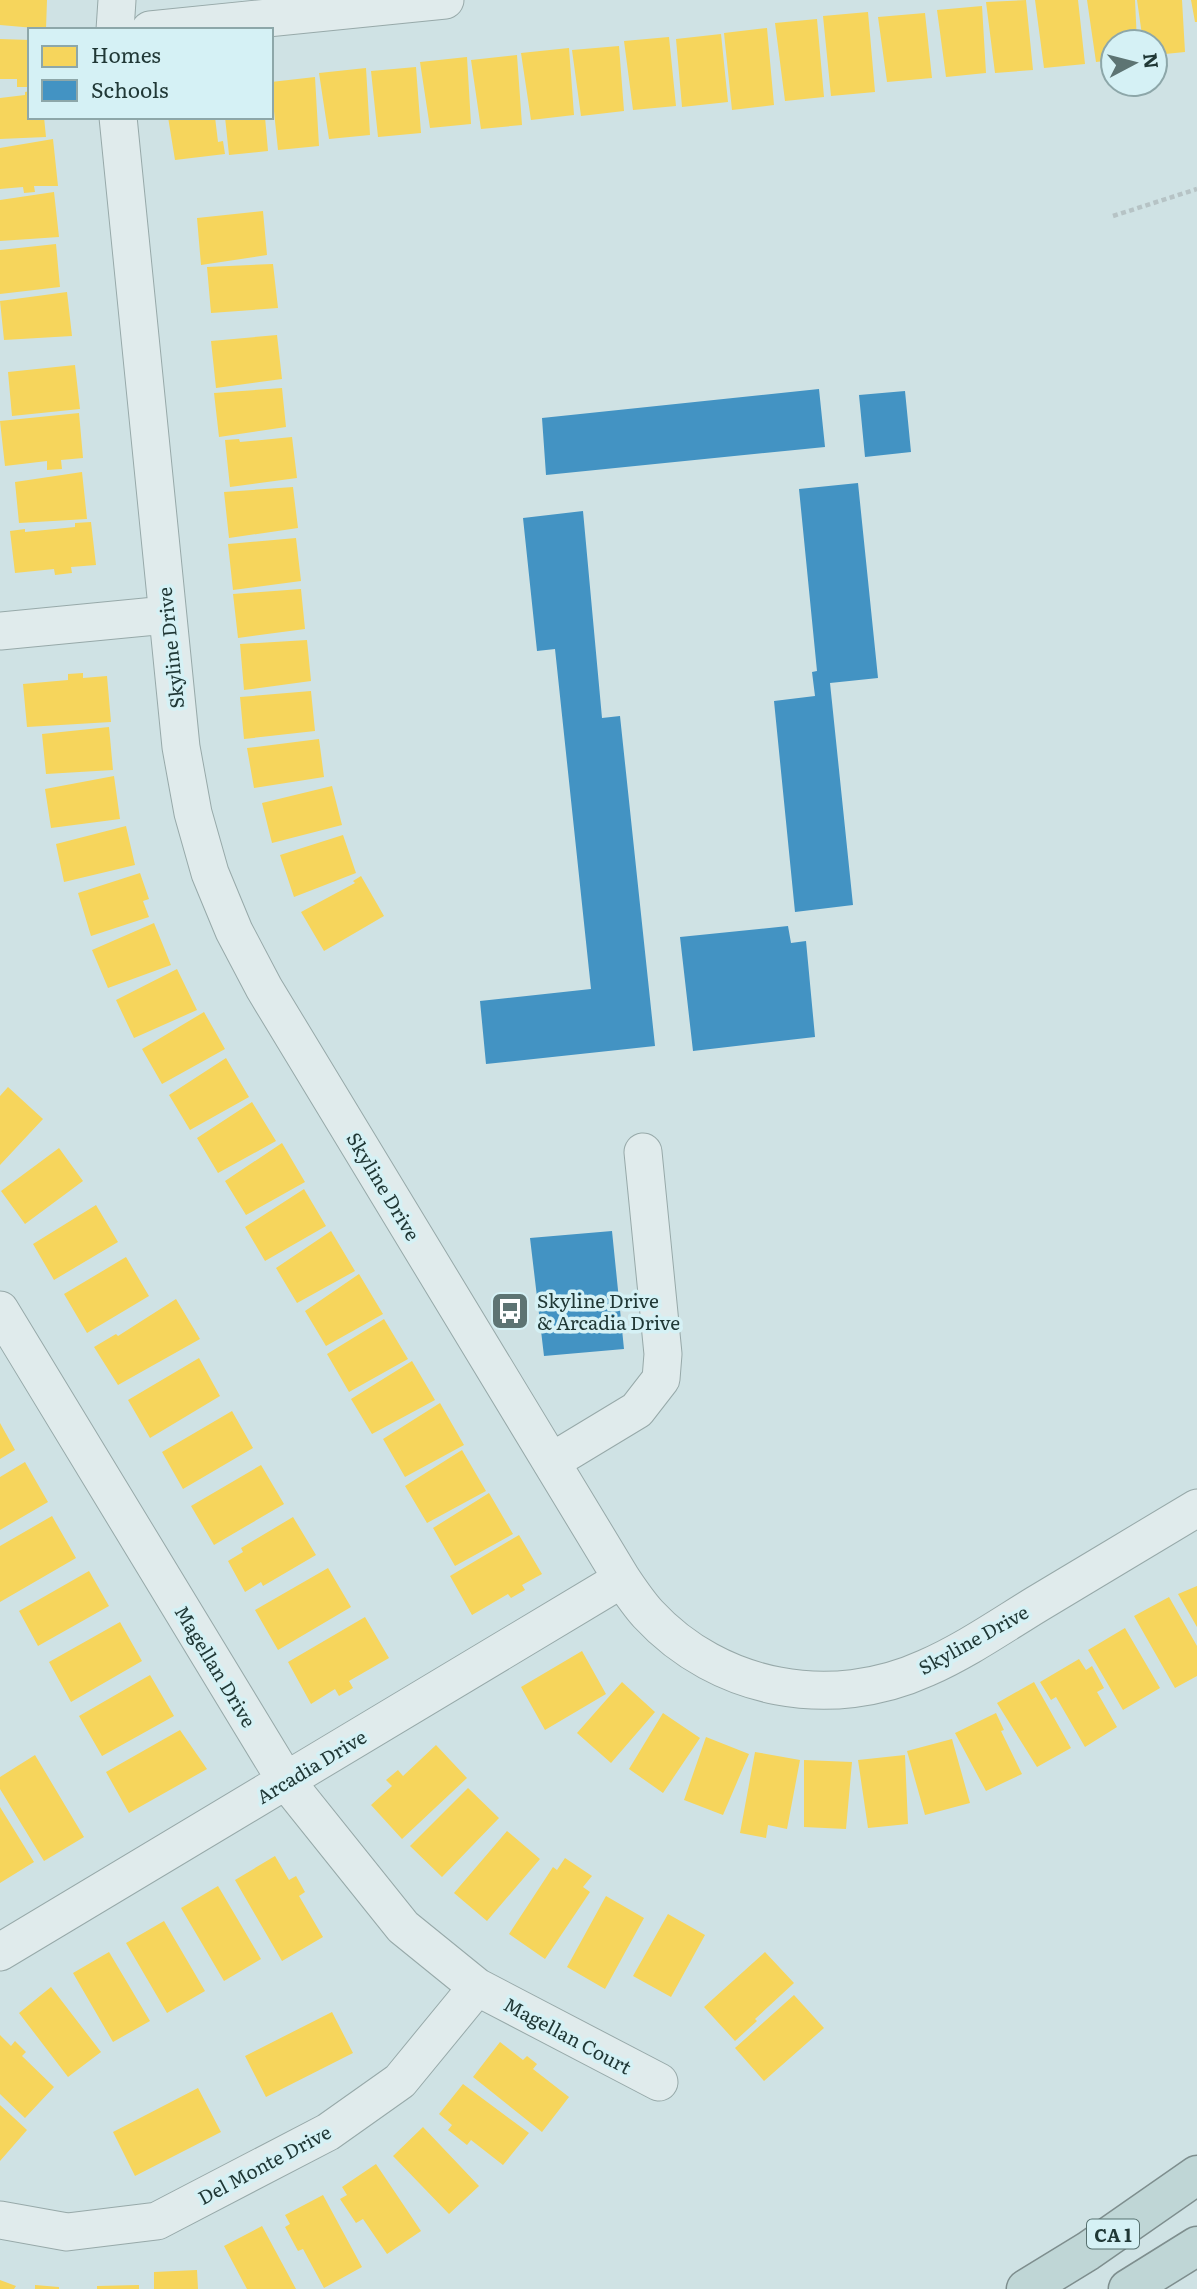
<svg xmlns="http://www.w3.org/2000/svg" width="1197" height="2289" viewBox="0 0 1197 2289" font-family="Literata,serif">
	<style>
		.homes { fill: #f6d55c }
		.schools { fill: #4393c3 }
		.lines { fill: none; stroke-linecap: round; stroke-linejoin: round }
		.minor-casing { stroke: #97a9a9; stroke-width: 39 }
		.highway-casing { stroke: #7e8e8e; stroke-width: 41 }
		.path { stroke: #b6c3c5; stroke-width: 4.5; stroke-dasharray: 5 3.5; stroke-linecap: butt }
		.minor { stroke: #e0ebec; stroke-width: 37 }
		.highway { stroke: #bfd6d6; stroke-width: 38 }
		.labels { text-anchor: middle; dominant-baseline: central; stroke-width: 7; stroke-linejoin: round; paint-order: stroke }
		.shield { fill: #d5f1f5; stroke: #56706f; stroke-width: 2 }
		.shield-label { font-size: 18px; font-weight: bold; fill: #203836 }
		.street-label { font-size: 19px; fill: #203836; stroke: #d5f1f5 }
		.poi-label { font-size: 19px; fill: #203836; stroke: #d5f1f5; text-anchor: start }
	</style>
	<rect width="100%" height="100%" fill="#cfe2e4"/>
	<path class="homes" d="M 0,0 L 47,0 L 46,29 L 0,25 Z
		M 1026,0 L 1033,70 L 995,73 L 986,2 Z
		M 1035,0 L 1078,0 L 1085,64 L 1044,68 Z
		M 1087,0 L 1135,0 L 1137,42 L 1113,42 L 1113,60 L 1096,62 Z
		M 1137,0 L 1182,0 L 1185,52 L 1155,55 L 1155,42 L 1143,42 Z
		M 1191,0 L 1197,0 L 1197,22 L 1195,22 Z
		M 982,6 L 986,73 L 946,77 L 937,10 Z
		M 868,12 L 875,92 L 831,96 L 823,16 Z
		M 925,13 L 932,78 L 887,82 L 878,17 Z
		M 817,19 L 824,97 L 785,101 L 775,23 Z
		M 767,28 L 774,105 L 732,110 L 724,33 Z
		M 721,34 L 728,102 L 682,107 L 676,39 Z
		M 669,37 L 676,106 L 633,110 L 624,41 Z
		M 0,39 L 30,40 L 30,87 L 17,87 L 17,79 L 0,79 Z
		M 619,46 L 624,111 L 581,116 L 572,50 Z
		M 569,48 L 574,115 L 531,120 L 521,53 Z
		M 517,55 L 522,125 L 481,129 L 471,60 Z
		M 467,57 L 471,124 L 430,128 L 420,62 Z
		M 416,67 L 421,133 L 378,137 L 371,71 Z
		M 366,68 L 370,135 L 329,139 L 319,73 Z
		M 315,77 L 319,146 L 278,150 L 271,82 Z
		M 30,91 L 30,117 L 44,117 L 46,137 L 0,139 L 0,98 L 25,95 L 25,92 Z
		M 168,117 L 215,117 L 218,142 L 223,141 L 225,154 L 175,160 Z
		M 225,117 L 265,117 L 268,151 L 229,155 Z
		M 53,139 L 58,186 L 34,186 L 35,192 L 24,193 L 23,187 L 0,189 L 0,148 Z
		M 54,192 L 59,237 L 0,241 L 0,200 Z
		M 263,211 L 267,255 L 201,265 L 197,218 Z
		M 56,244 L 60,287 L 0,294 L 0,250 Z
		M 273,264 L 278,308 L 211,313 L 207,267 Z
		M 67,292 L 72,336 L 4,340 L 0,301 Z
		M 277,335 L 282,379 L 216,388 L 211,341 Z
		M 75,365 L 80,409 L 12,416 L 8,372 Z
		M 282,388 L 286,427 L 219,437 L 214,393 Z
		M 79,413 L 83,458 L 61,460 L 62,469 L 47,470 L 47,461 L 5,466 L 0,421 Z
		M 292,437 L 297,478 L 230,487 L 225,440 L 239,439 L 240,442 Z
		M 82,472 L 87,519 L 19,523 L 15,482 Z
		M 293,487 L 298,528 L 229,538 L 224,492 Z
		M 91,522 L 96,565 L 71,567 L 72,573 L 55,575 L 54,569 L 15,573 L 10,531 L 25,529 L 25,532 L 75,527 L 75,523 Z
		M 296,538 L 301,581 L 233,590 L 228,544 Z
		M 301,589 L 305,629 L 238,638 L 233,594 Z
		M 307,640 L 311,681 L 244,690 L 240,644 Z
		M 83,673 L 83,678 L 107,676 L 111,722 L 27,727 L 23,684 L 68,680 L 68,674 Z
		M 311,691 L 315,731 L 244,739 L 240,697 Z
		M 109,727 L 113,770 L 46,774 L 42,734 Z
		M 319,739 L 324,777 L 254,788 L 247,748 Z
		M 114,776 L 120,819 L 51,828 L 45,789 Z
		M 332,786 L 342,825 L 272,843 L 262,803 Z
		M 126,826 L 135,865 L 64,882 L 56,844 Z
		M 343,835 L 356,873 L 294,897 L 280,855 Z
		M 140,873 L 149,899 L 143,901 L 149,917 L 91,936 L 78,893 Z
		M 361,876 L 384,916 L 324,951 L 301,912 L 355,883 L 353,881 Z
		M 154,923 L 171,965 L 108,988 L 92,950 Z
		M 177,969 L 197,1010 L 134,1038 L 116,1000 Z
		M 204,1012 L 225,1049 L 162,1084 L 142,1049 Z
		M 226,1058 L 249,1097 L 190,1130 L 169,1095 Z
		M 8,1087 L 43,1119 L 0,1165 L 0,1096 Z
		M 252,1102 L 276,1141 L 218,1173 L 197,1138 Z
		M 282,1143 L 305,1182 L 246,1215 L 225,1181 Z
		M 59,1148 L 83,1181 L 25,1224 L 1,1191 Z
		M 304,1189 L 326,1226 L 265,1261 L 245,1227 Z
		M 96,1205 L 118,1242 L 54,1280 L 33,1244 Z
		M 331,1231 L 355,1271 L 297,1303 L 276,1268 Z
		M 126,1257 L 149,1296 L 87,1333 L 64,1294 Z
		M 359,1274 L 383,1314 L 326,1346 L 305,1311 Z
		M 176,1299 L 200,1339 L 118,1385 L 94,1347 L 116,1334 L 118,1336 Z
		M 384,1319 L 408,1359 L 349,1392 L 327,1354 Z
		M 199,1358 L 220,1396 L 150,1438 L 128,1400 Z
		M 412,1361 L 435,1400 L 372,1434 L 351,1399 Z
		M 440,1403 L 464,1445 L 405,1477 L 383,1439 Z
		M 232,1411 L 253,1448 L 183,1489 L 162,1452 Z
		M 0,1423 L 15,1450 L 0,1459 Z
		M 462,1450 L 486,1491 L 427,1523 L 405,1486 Z
		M 25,1462 L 48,1502 L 0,1530 L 0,1477 Z
		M 261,1465 L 284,1504 L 214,1545 L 191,1506 Z
		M 489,1493 L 513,1534 L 455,1566 L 433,1528 Z
		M 52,1516 L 76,1558 L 0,1602 L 0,1546 Z
		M 293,1517 L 316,1555 L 263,1586 L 261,1582 L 245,1592 L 228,1561 L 243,1552 L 241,1548 Z
		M 519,1535 L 542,1574 L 522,1585 L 525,1590 L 511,1598 L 508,1594 L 472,1615 L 450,1576 Z
		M 328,1568 L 351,1607 L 278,1650 L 255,1610 Z
		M 89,1571 L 109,1606 L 38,1646 L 19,1611 Z
		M 1197,1586 L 1197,1627 L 1178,1594 Z
		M 1169,1597 L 1197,1646 L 1197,1676 L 1175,1688 L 1134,1616 Z
		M 365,1617 L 389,1658 L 349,1681 L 353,1688 L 339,1696 L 335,1689 L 311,1704 L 288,1662 Z
		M 120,1622 L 142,1661 L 71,1702 L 49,1662 Z
		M 1125,1628 L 1160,1688 L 1123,1710 L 1088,1650 Z
		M 582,1651 L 606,1694 L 545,1730 L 521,1687 Z
		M 1079,1659 L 1086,1670 L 1092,1666 L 1104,1688 L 1097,1692 L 1117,1727 L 1085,1747 L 1056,1697 L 1051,1700 L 1040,1682 Z
		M 150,1675 L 174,1716 L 102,1756 L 79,1716 Z
		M 622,1682 L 655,1712 L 611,1763 L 577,1733 Z
		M 1034,1682 L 1071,1748 L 1037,1767 L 997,1703 Z
		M 663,1713 L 700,1738 L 663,1793 L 629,1769 Z
		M 996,1713 L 1004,1730 L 1001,1731 L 1022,1774 L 986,1791 L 955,1733 Z
		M 180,1730 L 207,1769 L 129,1813 L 106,1772 Z
		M 706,1737 L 749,1754 L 723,1815 L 684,1800 Z
		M 952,1739 L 970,1803 L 925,1815 L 907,1751 Z
		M 436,1745 L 467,1778 L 402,1839 L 371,1805 L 392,1786 L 386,1780 L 398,1770 L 403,1776 Z
		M 755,1752 L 800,1760 L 787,1829 L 768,1825 L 766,1838 L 740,1833 Z
		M 35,1755 L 84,1837 L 44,1861 L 0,1789 L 0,1777 Z
		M 905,1755 L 908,1824 L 868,1828 L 858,1760 Z
		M 804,1760 L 852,1762 L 846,1829 L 804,1827 Z
		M 468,1788 L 499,1818 L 442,1877 L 410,1846 Z
		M 0,1807 L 34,1862 L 0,1883 Z
		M 507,1831 L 540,1859 L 487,1921 L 454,1893 Z
		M 275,1856 L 289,1880 L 296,1876 L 305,1892 L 299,1896 L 323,1937 L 282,1961 L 235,1880 Z
		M 565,1858 L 592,1876 L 583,1887 L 590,1892 L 545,1959 L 509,1934 L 553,1867 L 557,1870 Z
		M 218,1886 L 261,1959 L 224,1981 L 181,1908 Z
		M 606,1896 L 644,1918 L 605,1989 L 567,1967 Z
		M 668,1914 L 705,1935 L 671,1997 L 633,1976 Z
		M 164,1921 L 205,1991 L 167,2013 L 126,1943 Z
		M 109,1952 L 150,2021 L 113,2042 L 73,1973 Z
		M 765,1952 L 794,1983 L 755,2019 L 757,2021 L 735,2041 L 704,2007 Z
		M 51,1987 L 101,2052 L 68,2077 L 19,2013 Z
		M 794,1995 L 824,2028 L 764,2081 L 735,2048 Z
		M 332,2012 L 353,2053 L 266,2097 L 245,2056 Z
		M 0,2035 L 11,2046 L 15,2041 L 26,2052 L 22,2056 L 54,2087 L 25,2118 L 0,2094 Z
		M 500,2042 L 523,2060 L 527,2056 L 537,2064 L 533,2069 L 569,2097 L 542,2132 L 473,2077 Z
		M 463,2084 L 529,2133 L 503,2165 L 471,2140 L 467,2145 L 448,2130 L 452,2125 L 439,2114 Z
		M 198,2088 L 221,2132 L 135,2176 L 113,2132 Z
		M 0,2105 L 27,2130 L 0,2161 Z
		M 423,2127 L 479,2186 L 449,2214 L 393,2156 Z
		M 376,2164 L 421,2231 L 387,2254 L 363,2219 L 356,2223 L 340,2199 L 347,2195 L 342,2187 Z
		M 323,2195 L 362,2267 L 324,2288 L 303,2249 L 298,2251 L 285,2227 L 290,2224 L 285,2215 Z
		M 262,2226 L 296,2289 L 247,2289 L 224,2246 Z
		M 197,2270 L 198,2289 L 154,2289 L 154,2272 Z
		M 0,2280 L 16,2286 L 14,2289 L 0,2289 Z
		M 35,2285 L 59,2287 L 59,2289 L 35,2289 Z
		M 139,2285 L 139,2289 L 97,2289 L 97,2286 Z"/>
	<path class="schools" d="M 819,389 L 825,447 L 546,475 L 542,418 Z
		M 905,391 L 911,452 L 865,457 L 859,395 Z
		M 858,483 L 878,678 L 830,683 L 853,905 L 795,912 L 774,701 L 815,696 L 812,672 L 817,671 L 799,489 Z
		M 583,511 L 602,718 L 620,716 L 655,1046 L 486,1064 L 480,1001 L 591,989 L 555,649 L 537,651 L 523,518 Z
		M 788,926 L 791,943 L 806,941 L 815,1037 L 693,1051 L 680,937 Z
		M 612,1231 L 624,1349 L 544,1356 L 530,1238 Z"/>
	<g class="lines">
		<defs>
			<path id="minor" d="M 115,30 L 117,0
				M 150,30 L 445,0
				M 118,117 L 181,747 L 193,813 L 210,873 L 234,931 L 264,988 L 622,1579 C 630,1591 638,1603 648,1614 C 719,1691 832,1711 926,1668 C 965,1651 1001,1626 1037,1604 C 1090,1572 1144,1540 1197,1508
				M 0,631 L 166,615
				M 0,1310 L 286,1781 L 403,1927 L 477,1987 L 659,2082
				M 551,1462 L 637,1410 L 661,1379 L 663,1354 L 643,1152
				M 0,1952 L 622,1579
				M 0,2220 L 67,2232 L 157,2221 L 328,2132 L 400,2081 L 477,1987"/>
			<path id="highway" d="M 1026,2289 L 1088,2251 L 1197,2175
				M 1128,2289 L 1197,2246"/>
		</defs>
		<use href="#minor" class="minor-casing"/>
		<use href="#highway" class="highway-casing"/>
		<path class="path" d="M 1113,216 L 1197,189"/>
		<use href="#minor" class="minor"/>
		<use href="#highway" class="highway"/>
	</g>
	<defs>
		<symbol id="bus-square" viewBox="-11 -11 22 22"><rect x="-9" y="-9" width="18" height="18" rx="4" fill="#5d7473" stroke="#d5f1f5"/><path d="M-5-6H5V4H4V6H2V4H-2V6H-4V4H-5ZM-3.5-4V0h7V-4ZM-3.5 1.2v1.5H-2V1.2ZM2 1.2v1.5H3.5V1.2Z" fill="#fff"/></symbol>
	</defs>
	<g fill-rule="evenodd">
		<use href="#bus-square" x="488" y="1289" width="44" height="44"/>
	</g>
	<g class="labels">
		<rect class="shield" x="1087" y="2219.5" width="52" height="29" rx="5"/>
		<g class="shield-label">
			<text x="1113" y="2234">CA 1</text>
		</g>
		<g class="street-label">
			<text transform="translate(170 648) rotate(-96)">Skyline Drive</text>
			<text transform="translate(384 1186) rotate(59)">Skyline Drive</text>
			<text transform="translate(973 1639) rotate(-29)">Skyline Drive</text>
			<text transform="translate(216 1666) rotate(59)">Magellan Drive</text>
			<text transform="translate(311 1766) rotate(-31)">Arcadia Drive</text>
			<text transform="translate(568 2035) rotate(28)">Magellan Court</text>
			<text transform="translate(264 2164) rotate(-28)">Del Monte Drive</text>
		</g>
		<g class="poi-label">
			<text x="537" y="1300">Skyline Drive<tspan x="537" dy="22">&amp; Arcadia Drive</tspan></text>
		</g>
	</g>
	<rect x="28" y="28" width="245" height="91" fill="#d5f1f5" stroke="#8da7a9" stroke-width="2"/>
	<rect x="42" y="46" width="35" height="21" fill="#f6d55c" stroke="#8da7a9" stroke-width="2"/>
	<text x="91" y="63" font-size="21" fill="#203836">Homes</text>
	<rect x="42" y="80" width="35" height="21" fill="#4393c3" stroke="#8da7a9" stroke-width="2"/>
	<text x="91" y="98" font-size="21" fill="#203836">Schools</text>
	<g transform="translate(1134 63) rotate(83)"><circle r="33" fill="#d5f1f5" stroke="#8da7a9" stroke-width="2"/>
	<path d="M0-5L12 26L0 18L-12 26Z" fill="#5d7473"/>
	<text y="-10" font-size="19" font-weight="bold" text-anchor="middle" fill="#203836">N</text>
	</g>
</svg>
